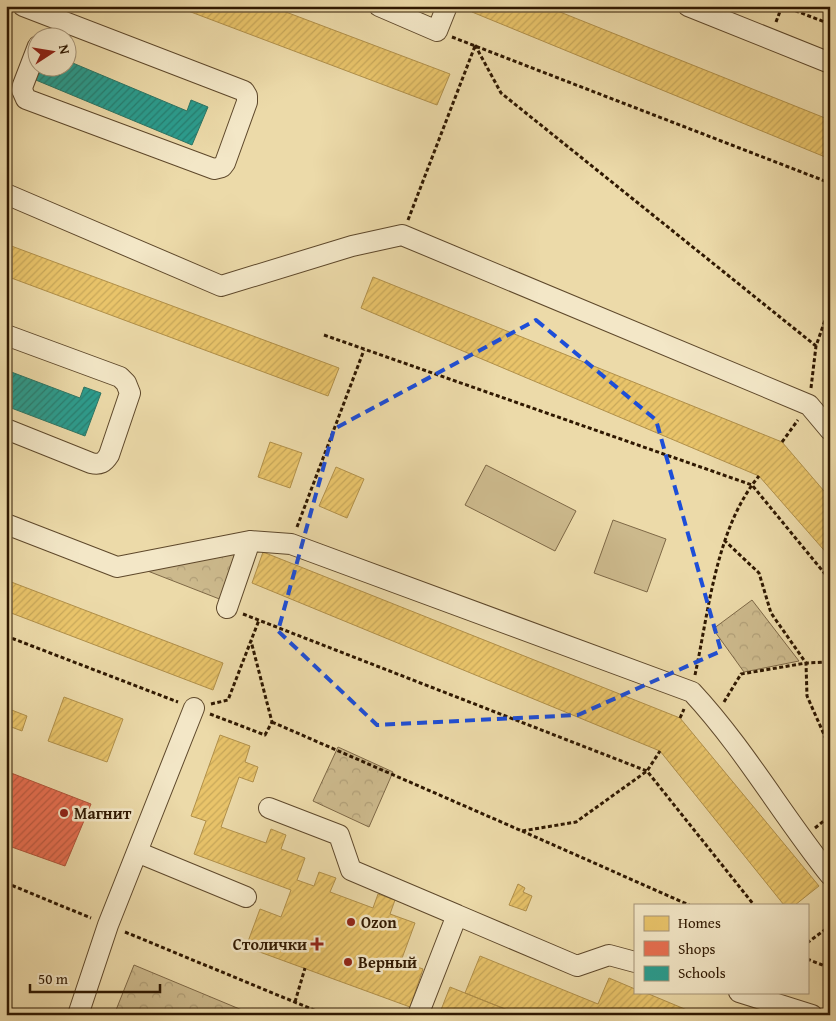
<svg xmlns="http://www.w3.org/2000/svg" width="836" height="1021" viewBox="0 0 836 1021" font-family="'Gentium Book Plus',serif">
	<style>
		.forest { fill: url(#forest-crowns); stroke: #7e6846 }
		.pitch { fill: #ccb98c; stroke: #7e6846 }
		.homes { fill: url(#homes-hatch); stroke: #b1904a }
		.shops { fill: url(#shops-hatch); stroke: #b05539 }
		.schools { fill: url(#schools-hatch); stroke: #2c7564 }
		.lines { fill: none; stroke-linecap: round; stroke-linejoin: round }
		.minor-casing { stroke: #5e482b; stroke-width: 22 }
		.path { stroke: #2f1801; stroke-width: 3; stroke-dasharray: 4 2.5; stroke-linecap: butt }
		.minor { stroke: #f3e7c7; stroke-width: 20 }
		.marked { fill: none; stroke: #1d4ed8; stroke-width: 4; stroke-dasharray: 10 6; stroke-linejoin: round }
		.poi-dot { fill: #8f2418; stroke: #f3e7c7; stroke-width: 2 }
		.labels { text-anchor: middle; dominant-baseline: central; stroke-width: 5; stroke-linejoin: round; paint-order: stroke }
		.poi-label { font-size: 16px; font-weight: bold; fill: #2f1801; stroke: #f3e7c7; text-anchor: start }
	</style>
	<defs>
		<pattern id="forest-crowns" width="20" height="18" patternUnits="userSpaceOnUse" patternTransform="scale(1.25)"><rect width="20" height="18" fill="#ccb98c"/><path d="M2 6a3 3 0 1 1 6 0M12 15a3 3 0 1 1 6 0" fill="none" stroke="#b09e77"/></pattern>
		<pattern id="homes-hatch" width="6" height="6" patternUnits="userSpaceOnUse" patternTransform="scale(1.25)"><rect width="6" height="6" fill="#e9c46a"/><path d="M-1 1l2-2M0 6l6-6M5 7l2-2" fill="none" stroke="#c8a85a"/></pattern>
		<pattern id="shops-hatch" width="6" height="6" patternUnits="userSpaceOnUse" patternTransform="scale(1.25)"><rect width="6" height="6" fill="#e76f51"/><path d="M-1 1l2-2M0 6l6-6M5 7l2-2" fill="none" stroke="#bc5a41"/></pattern>
		<pattern id="schools-hatch" width="6" height="6" patternUnits="userSpaceOnUse" patternTransform="scale(1.25)"><rect width="6" height="6" fill="#2a9d8f"/><path d="M-1 1l2-2M0 6l6-6M5 7l2-2" fill="none" stroke="#247f72"/></pattern>
	</defs>
	<rect width="100%" height="100%" fill="#ecdaa9"/>
	<filter id="stains"><feTurbulence type="fractalNoise" baseFrequency=".004" numOctaves="4"/><feColorMatrix values="0 0 0 0 .2 0 0 0 0 .09 0 0 0 0 .02 0 0 0 .5 -.17"/></filter>
	<radialGradient id="worn" r=".72"><stop offset=".6" stop-color="#630" stop-opacity="0"/><stop offset="1" stop-color="#630" stop-opacity=".3"/></radialGradient>
	<path class="forest" d="M 239,550 L 222,600 L 140,568 Z
		M 752,600 L 799,661 L 744,672 L 713,629 Z
		M 338,747 L 393,772 L 369,827 L 313,801 Z
		M 134,965 L 254,1015 L 114,1015 Z"/>
	<path class="pitch" d="M 486,465 L 576,511 L 555,551 L 465,505 Z
		M 613,520 L 666,539 L 647,592 L 594,573 Z"/>
	<path class="homes" d="M 175,6 L 270,6 L 450,74 L 437,105 Z
		M 474,6 L 545,6 L 830,120 L 830,159 L 472,12 Z
		M 6,244 L 339,368 L 328,396 L 6,276 Z
		M 373,277 L 782,442 L 830,498 L 830,557 L 759,476 L 361,308 Z
		M 270,442 L 302,453 L 290,488 L 258,477 Z
		M 336,467 L 364,479 L 347,518 L 319,506 Z
		M 263,552 L 680,718 L 819,886 L 795,905 L 784,905 L 660,751 L 252,583 Z
		M 6,580 L 223,663 L 213,690 L 6,611 Z
		M 64,697 L 123,719 L 107,762 L 48,741 Z
		M 9,709 L 27,716 L 22,731 L 6,725 Z
		M 220,735 L 250,746 L 245,762 L 258,767 L 253,782 L 239,777 L 221,827 L 266,843 L 271,829 L 286,835 L 281,849 L 305,858 L 297,880 L 314,886 L 319,872 L 336,878 L 330,892 L 373,908 L 378,894 L 395,900 L 390,914 L 415,923 L 401,961 L 423,969 L 410,1007 L 246,947 L 260,909 L 281,917 L 291,890 L 194,854 L 206,821 L 191,816 Z
		M 518,884 L 525,888 L 523,892 L 532,896 L 526,911 L 509,905 Z
		M 480,956 L 598,1004 L 609,978 L 635,989 L 635,992 L 644,992 L 699,1015 L 520,1015 L 465,993 Z
		M 450,987 L 520,1015 L 439,1015 Z"/>
	<path class="shops" d="M 6,771 L 91,804 L 65,866 L 6,845 Z"/>
	<path class="schools" d="M 68,61 L 187,111 L 191,100 L 208,107 L 192,145 L 31,78 L 38,68 L 68,68 Z
		M 6,370 L 80,398 L 84,387 L 101,393 L 85,436 L 6,406 Z"/>
	<g class="lines">
		<defs>
			<path id="minor" d="M 23,6 L 244,91 L 247,96 L 247,102 L 225,163 L 222,167 L 214,169 L 26,99 L 22,90 L 23,85 L 38,46
				M 379,6 L 437,31 L 447,6
				M 688,6 L 830,63
				M 6,194 L 221,286 L 352,246 L 402,235 L 809,405 L 830,430
				M 6,335 L 120,377 L 126,383 L 130,393 L 109,455 C 104,463 100,465 91,463 L 6,429
				M 6,524 L 117,567 L 250,541 L 291,544 L 692,692 C 744,748 782,815 830,875
				M 227,608 L 250,541
				M 269,808 L 339,835 L 351,870 L 457,915 L 418,1015
				M 137,852 L 246,897
				M 457,915 L 577,966 L 609,955 L 635,962
				M 739,992 L 812,1015
				M 78,1015 L 108,925 L 194,708"/>
		</defs>
		<use href="#minor" class="minor-casing"/>
		<path class="path" d="M 783,6 L 830,24
			M 776,22 L 782,6
			M 452,37 L 830,183
			M 475,45 L 501,93 L 816,346
			M 408,220 L 475,46
			M 324,335 L 752,485 L 830,580
			M 811,388 L 816,346 L 830,306
			M 782,442 L 798,420
			M 297,527 L 364,350
			M 724,540 L 759,573 L 771,613 L 806,663 L 807,696 L 830,748
			M 243,614 L 647,771 L 754,905
			M 6,636 L 178,702
			M 695,675 C 709,610 716,528 759,476
			M 724,702 L 741,674 L 806,663 L 830,662
			M 211,704 L 228,700 L 259,620
			M 210,714 L 265,735 L 272,722 L 251,641
			M 680,718 L 684,709
			M 272,722 L 522,831 L 576,822 L 647,771 L 660,751
			M 815,828 L 830,816
			M 522,831 L 689,905
			M 6,883 L 91,918
			M 125,932 L 326,1015
			M 807,943 L 830,926
			M 807,959 L 830,968
			M 295,1002 L 305,968"/>
		<use href="#minor" class="minor"/>
	</g>
	<path class="marked" d="M 536,320 L 656,420 L 721,651 L 578,715 L 377,725 L 278,631 L 334,429 Z"/>
	<g class="poi-dot">
		<circle cx="64" cy="813" r="5"/>
		<circle cx="351" cy="922" r="5"/>
		<path d="M314.5 936.5h5v5h5v5h-5v5h-5v-5h-5v-5h5z"/>
		<circle cx="348" cy="962" r="5"/>
	</g>
	<g class="labels">
		<g class="poi-label">
			<text x="74" y="813">Магнит</text>
			<text x="361" y="922">Ozon</text>
			<text x="307" y="944" text-anchor="end">Столички</text>
			<text x="358" y="962">Верный</text>
		</g>
	</g>
	<rect width="836" height="1021" fill="none" stroke="#ecdaa9" stroke-width="25"/>
	<rect x="8" y="8" width="821" height="1006" fill="none" stroke="#2f1801" stroke-width="2.5"/>
	<rect x="12" y="12" width="811" height="996" fill="none" stroke="#2f1801"/>
	<rect x="634" y="904" width="175" height="90" fill="#f3e7c7" stroke="#a59478"/>
	<rect x="644" y="916" width="25" height="15" fill="#e9c46a" stroke="#a59478"/>
	<text x="678" y="928" font-size="15" fill="#2f1801">Homes</text>
	<rect x="644" y="941" width="25" height="15" fill="#e76f51" stroke="#a59478"/>
	<text x="678" y="954" font-size="15" fill="#2f1801">Shops</text>
	<rect x="644" y="966" width="25" height="15" fill="#2a9d8f" stroke="#a59478"/>
	<text x="678" y="978" font-size="15" fill="#2f1801">Schools</text>
	<g transform="translate(52 52) rotate(78)"><circle r="24" fill="#f3e7c7" stroke="#a59478"/>
	<path d="M0-4L9 19L0 12L-9 19Z" fill="#8f2418"/>
	<text y="-8" font-size="14" font-weight="bold" text-anchor="middle" fill="#2f1801">N</text>
	</g>
	<path d="M30 984v8h130v-8" fill="none" stroke="#2f1801" stroke-width="2.5"/>
	<text x="38" y="984" font-size="15" fill="#2f1801" stroke="#f3e7c7" stroke-width="4" paint-order="stroke">50 m</text>
	<rect width="100%" height="100%" filter="url(#stains)"/>
	<rect width="100%" height="100%" fill="url(#worn)"/>
</svg>
